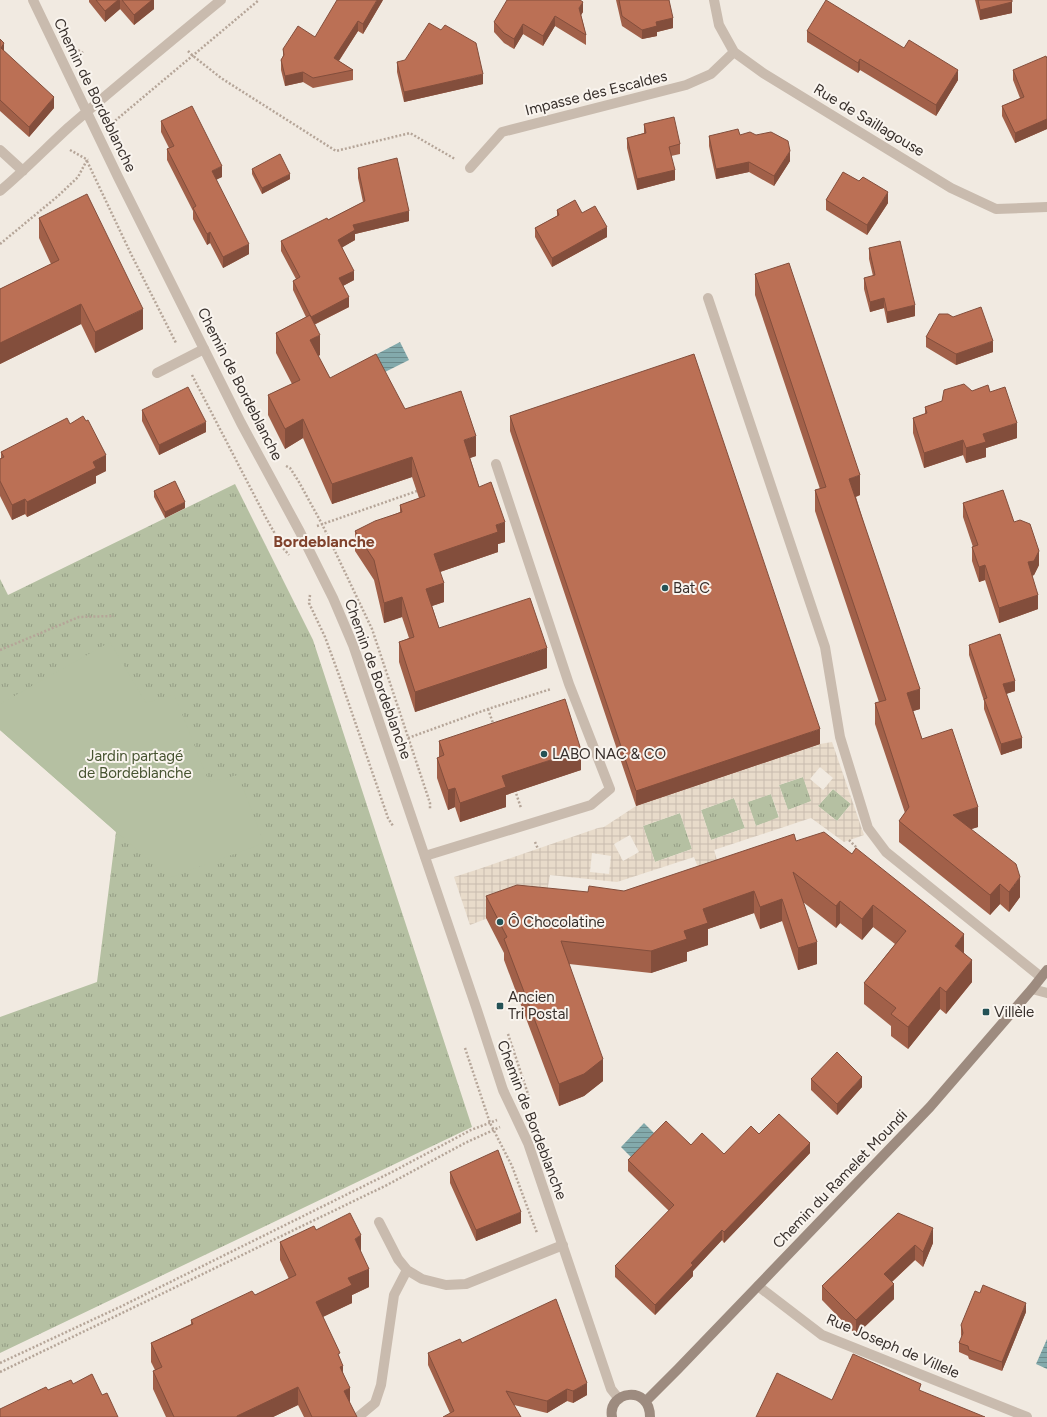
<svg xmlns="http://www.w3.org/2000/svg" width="1047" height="1417" viewBox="0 0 1047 1417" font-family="Figtree,sans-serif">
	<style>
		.grass { fill: url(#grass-tufts) }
		.garden { fill: #b5c0a2 }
		.plaza { fill: url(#plaza-grid); fill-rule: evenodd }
		.water { fill: url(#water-rules) }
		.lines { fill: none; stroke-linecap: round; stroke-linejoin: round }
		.path { stroke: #b5a598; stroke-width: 2.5; stroke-dasharray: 2 2; stroke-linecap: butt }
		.lane { stroke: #c9bbae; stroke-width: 10 }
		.street { stroke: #c9bbae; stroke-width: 10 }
		.secondary { stroke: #9d8b7f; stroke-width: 10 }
		.wall { fill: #a16049 }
		.shaded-wall { fill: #834e3c }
		.building { fill: #bb7055; stroke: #834e3c }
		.poi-dot { fill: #245256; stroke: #f9f4ee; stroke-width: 1.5 }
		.labels { text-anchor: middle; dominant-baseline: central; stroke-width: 4; stroke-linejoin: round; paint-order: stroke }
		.street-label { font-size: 15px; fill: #38302c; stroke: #f9f4ee }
		.poi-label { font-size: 15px; fill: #38302c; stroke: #f9f4ee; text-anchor: start }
		.park-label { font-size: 15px; fill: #475431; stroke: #f9f4ee }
		.neighbourhood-label { font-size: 16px; font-weight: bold; fill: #80422c; stroke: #f9f4ee }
	</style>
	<defs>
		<pattern id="grass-tufts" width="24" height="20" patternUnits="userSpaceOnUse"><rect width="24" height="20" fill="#b5c0a2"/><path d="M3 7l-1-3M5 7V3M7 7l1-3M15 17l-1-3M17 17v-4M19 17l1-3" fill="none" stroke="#949c84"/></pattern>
		<pattern id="plaza-grid" width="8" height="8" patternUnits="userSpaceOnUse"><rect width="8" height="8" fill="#e8dbca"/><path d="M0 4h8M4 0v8" fill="none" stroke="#c8bcae"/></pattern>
		<pattern id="water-rules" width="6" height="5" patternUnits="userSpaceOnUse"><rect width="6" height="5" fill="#83aaac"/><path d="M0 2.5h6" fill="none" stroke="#6c8b8c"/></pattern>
	</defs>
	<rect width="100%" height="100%" fill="#f1eae1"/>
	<path class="grass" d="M 235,484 L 313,640 L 472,1127 L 0,1353 L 0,1017 L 97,982 L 116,832 L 0,730 L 0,579 L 8,595 Z
		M 803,777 L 812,801 L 788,810 L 779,785 Z
		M 833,789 L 851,804 L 837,821 L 818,806 Z
		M 771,794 L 779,818 L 756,826 L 747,802 Z
		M 734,798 L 745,828 L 711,840 L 701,810 Z
		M 680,813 L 692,849 L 655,862 L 643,826 Z"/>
	<path class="garden" d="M 110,642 L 146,703 L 174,694 L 209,782 L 238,775 L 264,843 L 169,878 L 0,730 L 0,704 Z"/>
	<path class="plaza" d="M 832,742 L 864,835 L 844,842 L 811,818 L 714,850 L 728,897 L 711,902 L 694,857 L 617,882 L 550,875 L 544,910 L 501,913 L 470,925 L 454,877 L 479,869 L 598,828 L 604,827 L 636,806 L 820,744 ZM 820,767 L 833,778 L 823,790 L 810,779 ZM 803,777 L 811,801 L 788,810 L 779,785 ZM 833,789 L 851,804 L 837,821 L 818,806 ZM 771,794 L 779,817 L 756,826 L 748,802 ZM 734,798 L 745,828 L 711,840 L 701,810 ZM 680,813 L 692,849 L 655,862 L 643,826 ZM 630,835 L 639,852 L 623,861 L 614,844 ZM 592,853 L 611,856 L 609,874 L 590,872 Z"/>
	<path class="water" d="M 400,342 L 409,360 L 377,376 L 358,364 Z
		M 644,1123 L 654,1133 L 631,1157 L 621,1147 Z
		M 1047,1339 L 1047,1369 L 1036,1364 Z"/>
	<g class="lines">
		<path class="path" d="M 78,50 L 83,53
			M 188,51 L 192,55 L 221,78 L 336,151 L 410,133 L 455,159
			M 113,124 L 116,120 L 259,0
			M 70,150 L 88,160
			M 87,161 L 131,254 L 176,343
			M 0,244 L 58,196 L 78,177 L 87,160
			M 192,375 L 265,516 L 283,548 L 289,555
			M 286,466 L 290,468 L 299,482 L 322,524 L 372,629 L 430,803 L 430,810
			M 317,526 L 420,490
			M 310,595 L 309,603 L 325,637 L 340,678 L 388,818 L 393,826
			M 0,650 L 79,617 L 114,616
			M 488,709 L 494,726
			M 408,738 L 488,709 L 551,689
			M 515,790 L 521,808
			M 849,840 L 857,848
			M 535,842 L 538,849
			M 508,1034 L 530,1100
			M 465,1048 L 490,1123 L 512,1166 L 537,1233
			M 0,1363 L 122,1306 L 390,1173 L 471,1130 L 497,1120
			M 0,1372 L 387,1185 L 465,1143 L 500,1127"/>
		<path class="lane" d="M 708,298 L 825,647 L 840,737 L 868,828 L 886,852 L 1041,977
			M 157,373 L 204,349
			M 425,856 L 591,805 L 610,789 L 569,684 L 496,464"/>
		<path class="street" d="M 33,0 L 118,177 L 241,423 L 300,532 L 333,598 L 353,645 L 476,1007 L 503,1090 L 528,1143 L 611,1389 L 619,1399
			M 714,0 L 719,25 L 734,52 L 763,73 L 951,188 L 996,209 L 1047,207
			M 0,150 L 23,171
			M 470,168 L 502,132 L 686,85 L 711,74 L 734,52
			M 0,191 C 24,171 46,148 69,127 C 119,84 170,42 221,0
			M 1032,989 L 1047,993
			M 379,1222 L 398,1259 L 407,1270 L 422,1279 L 446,1285 L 466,1284 L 563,1245
			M 758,1286 L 822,1335 L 1027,1417
			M 358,1417 L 375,1403 L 381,1385 L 394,1295 L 407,1270"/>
		<path class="secondary" d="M 646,1401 L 678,1369 L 930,1107 L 1032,989 L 1047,970
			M 612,1417 C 607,1391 650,1384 650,1417"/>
	</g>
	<path class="wall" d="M 89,0 L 154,0 L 154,9 L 134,25 L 120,9 L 105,22 L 89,2 Z
		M 383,0 L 363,34 L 358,31 L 339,61 L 353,70 L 353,80 L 313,88 L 303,82 L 285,86 L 281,70 L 281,60 L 283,56 L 283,49 L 315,37 Z
		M 616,0 L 669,0 L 673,28 L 657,32 L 657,36 L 642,39 L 622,26 Z
		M 975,0 L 1012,0 L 1012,13 L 980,20 Z
		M 583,12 L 581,15 L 586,35 L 586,45 L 555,26 L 543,46 L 523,34 L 514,49 L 504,43 L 494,32 L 494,22 Z
		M 807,31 L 904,48 L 958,80 L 936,116 L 860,70 L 858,73 L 807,42 Z
		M 0,39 L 4,51 L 54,108 L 29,137 L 0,111 Z
		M 1047,59 L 1047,129 L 1015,143 L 1002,116 L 1002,106 L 1020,98 L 1013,80 L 1013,70 Z
		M 397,62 L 483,84 L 404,102 L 397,72 Z
		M 161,121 L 222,177 L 216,179 L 249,254 L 223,268 L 210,243 L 207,245 L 193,219 L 193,211 L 167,160 L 167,149 L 169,148 L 161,132 Z
		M 644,124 L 680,144 L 680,154 L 671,156 L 675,180 L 637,190 L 627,148 L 627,138 L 644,133 Z
		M 740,135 L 790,161 L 774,186 L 749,172 L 716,179 L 709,146 L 709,136 Z
		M 358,168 L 409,221 L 355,234 L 355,240 L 342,247 L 354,280 L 343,286 L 349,307 L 314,325 L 320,355 L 318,356 L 330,378 L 405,409 L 476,456 L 470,458 L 479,487 L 505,542 L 498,544 L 498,552 L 440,572 L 444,602 L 432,606 L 439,628 L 547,668 L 415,712 L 399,662 L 399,642 L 409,638 L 402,617 L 384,623 L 374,580 L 355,551 L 355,531 L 400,512 L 400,505 L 419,498 L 412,477 L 332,504 L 303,438 L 285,449 L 268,415 L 268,395 L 292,384 L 276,353 L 276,333 L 306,317 L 293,290 L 293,281 L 296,279 L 281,251 L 281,241 L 328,220 L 363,202 L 358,178 Z
		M 252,169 L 290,179 L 262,194 L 252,174 Z
		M 826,200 L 888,203 L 867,235 L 826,210 Z
		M 557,210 L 582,213 L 607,237 L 552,267 L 535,237 L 535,228 L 557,216 Z
		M 39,218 L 143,329 L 95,353 L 81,324 L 0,364 L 0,289 L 51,264 L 39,238 Z
		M 869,248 L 915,316 L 887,323 L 884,308 L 870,312 L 864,289 L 864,278 L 873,276 L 869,259 Z
		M 755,274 L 860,495 L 856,497 L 920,709 L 913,711 L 922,739 L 978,827 L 971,829 L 1020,897 L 1009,912 L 1000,904 L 990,915 L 899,842 L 899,821 L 905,813 L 875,724 L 875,703 L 879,702 L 815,511 L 815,490 L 820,489 L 755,295 Z
		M 926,337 L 993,352 L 956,365 L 926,347 Z
		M 972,391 L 990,392 L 1017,438 L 986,448 L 986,457 L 966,463 L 963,455 L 924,468 L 913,433 L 913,418 L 925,414 L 925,407 Z
		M 142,410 L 206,432 L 159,455 L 142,421 Z
		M 510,416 L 820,744 L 636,806 L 510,431 Z
		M 70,424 L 106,471 L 96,476 L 96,483 L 27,517 L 25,514 L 12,520 L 0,496 L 0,459 L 1,458 L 1,452 Z
		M 154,491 L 185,508 L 165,518 L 154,497 Z
		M 963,503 L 1014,522 L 1039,565 L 1034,575 L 1032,576 L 1038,609 L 999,623 L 985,580 L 979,582 L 972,561 L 972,547 L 973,547 L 963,517 Z
		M 969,645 L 1015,691 L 1006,694 L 1022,748 L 1001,755 L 984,709 L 984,701 L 969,655 Z
		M 439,741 L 581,770 L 506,795 L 506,807 L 460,822 L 455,807 L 448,810 L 437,778 L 437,758 L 439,757 Z
		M 796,841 L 964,953 L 972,982 L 946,1014 L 940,1009 L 908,1049 L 891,1036 L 891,1026 L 864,1004 L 864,983 L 895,944 L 873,927 L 862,940 L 840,923 L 836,928 L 803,902 L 817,964 L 798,970 L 782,921 L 760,929 L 754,913 L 708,929 L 708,945 L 687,952 L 687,961 L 651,973 L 569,964 L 603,1081 L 584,1096 L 559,1106 L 504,960 L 504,953 L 486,918 L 486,896 L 624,891 Z
		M 811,1079 L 862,1087 L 837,1115 L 811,1090 Z
		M 759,1134 L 810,1153 L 724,1243 L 722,1240 L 693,1271 L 693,1276 L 655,1315 L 615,1277 L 615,1266 L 669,1211 L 628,1171 L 628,1160 L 691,1145 L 724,1154 Z
		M 450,1172 L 521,1223 L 476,1241 L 450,1183 Z
		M 898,1213 L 933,1243 L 923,1267 L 915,1260 L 892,1282 L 894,1299 L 856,1335 L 822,1300 L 822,1286 Z
		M 316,1230 L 361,1253 L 369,1287 L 352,1295 L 352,1303 L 323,1317 L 340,1359 L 350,1403 L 357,1417 L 304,1417 L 298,1405 L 273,1417 L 166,1417 L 153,1389 L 153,1371 L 155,1370 L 151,1362 L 151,1343 L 191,1324 L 191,1320 L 255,1295 L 289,1279 L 280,1260 L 280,1242 Z
		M 1026,1312 L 1002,1371 L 969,1359 L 968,1356 L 959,1352 L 959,1343 L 962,1337 L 961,1335 L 961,1325 Z
		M 462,1343 L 587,1395 L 573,1403 L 567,1401 L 547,1413 L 514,1405 L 450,1413 L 428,1365 L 428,1353 Z"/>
	<path class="shaded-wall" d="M 118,0 L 120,0 L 120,9 L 105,22 L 105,11 Z
		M 149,0 L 154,0 L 154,9 L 134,25 L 134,15 Z
		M 377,0 L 383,0 L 363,34 L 363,24 Z
		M 583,2 L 583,12 L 579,18 L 579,8 Z
		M 1012,2 L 1012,13 L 980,20 L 980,10 Z
		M 555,16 L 555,26 L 543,46 L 543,36 Z
		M 673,18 L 673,28 L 657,32 L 657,36 L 642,39 L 642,30 L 656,22 Z
		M 358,21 L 358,31 L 334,68 L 334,58 Z
		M 523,24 L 523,34 L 514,49 L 514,39 Z
		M 4,43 L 4,54 L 1,48 Z
		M 860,59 L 860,70 L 858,73 L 858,63 Z
		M 958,70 L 958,80 L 936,116 L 936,105 Z
		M 303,72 L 303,82 L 285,86 L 285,76 Z
		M 483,74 L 483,84 L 404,102 L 404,92 Z
		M 54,97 L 54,108 L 29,137 L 29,127 Z
		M 1047,119 L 1047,129 L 1015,143 L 1015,133 Z
		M 790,151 L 790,161 L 774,186 L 774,176 Z
		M 749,162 L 749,172 L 716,179 L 716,169 Z
		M 222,166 L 222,177 L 212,182 L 212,171 Z
		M 675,170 L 675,180 L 637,190 L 637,179 Z
		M 290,174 L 290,179 L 262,194 L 262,188 Z
		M 888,192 L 888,203 L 867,235 L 867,225 Z
		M 409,211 L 409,221 L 355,234 L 355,240 L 338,250 L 338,240 L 353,225 Z
		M 607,227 L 607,237 L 552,267 L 552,258 Z
		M 210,232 L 210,243 L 207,245 L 207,234 Z
		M 249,244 L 249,254 L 223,268 L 223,257 Z
		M 354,271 L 354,280 L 339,288 L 339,278 Z
		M 349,297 L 349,307 L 311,326 L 311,317 Z
		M 884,298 L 884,308 L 870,312 L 870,302 Z
		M 81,304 L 81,324 L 0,364 L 0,343 Z
		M 915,305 L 915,316 L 887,323 L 887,312 Z
		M 143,309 L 143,329 L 95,353 L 95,332 Z
		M 320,335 L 320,355 L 310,360 L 310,340 Z
		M 993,341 L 993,352 L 956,365 L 956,354 Z
		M 303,419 L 303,438 L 285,449 L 285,429 Z
		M 206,422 L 206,432 L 159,455 L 159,445 Z
		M 1017,423 L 1017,438 L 986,448 L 986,457 L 966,463 L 966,448 L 983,434 Z
		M 476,436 L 476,456 L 464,460 L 464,440 Z
		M 963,440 L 963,455 L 924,468 L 924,453 Z
		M 106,455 L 106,471 L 96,476 L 96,483 L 27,517 L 27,502 L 93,462 Z
		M 412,457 L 412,477 L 332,504 L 332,484 Z
		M 860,475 L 860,495 L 849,499 L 849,479 Z
		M 25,499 L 25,514 L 12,520 L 12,505 Z
		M 185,502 L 185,508 L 165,518 L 165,512 Z
		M 505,522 L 505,542 L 498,544 L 498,552 L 434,574 L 434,554 L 496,525 Z
		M 1039,551 L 1039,565 L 1034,575 L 1028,577 L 1028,562 Z
		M 985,565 L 985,580 L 979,582 L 979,567 Z
		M 444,583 L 444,602 L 426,608 L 426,589 Z
		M 1038,595 L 1038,609 L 999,623 L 999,608 Z
		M 402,597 L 402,617 L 384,623 L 384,603 Z
		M 547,648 L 547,668 L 415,712 L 415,692 Z
		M 1015,681 L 1015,691 L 1003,695 L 1003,684 Z
		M 920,689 L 920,709 L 907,713 L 907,693 Z
		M 820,729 L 820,744 L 636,806 L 636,791 Z
		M 1022,738 L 1022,748 L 1001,755 L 1001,744 Z
		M 581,750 L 581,770 L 506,795 L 506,807 L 460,822 L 460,803 L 502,776 Z
		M 455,788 L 455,807 L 448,810 L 448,790 Z
		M 978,807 L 978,827 L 953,835 L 953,815 Z
		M 1020,877 L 1020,897 L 1009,912 L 1009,892 Z
		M 1000,884 L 1000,904 L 990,915 L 990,895 Z
		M 754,891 L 754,913 L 708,929 L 708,945 L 687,952 L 687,961 L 651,973 L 651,951 L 684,931 L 703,909 Z
		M 782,899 L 782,921 L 760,929 L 760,907 Z
		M 840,901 L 840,923 L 836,928 L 836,906 Z
		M 873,905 L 873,927 L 862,940 L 862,919 Z
		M 964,934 L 964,956 L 955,946 Z
		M 817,942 L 817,964 L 798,970 L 798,948 Z
		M 972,960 L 972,982 L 946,1014 L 946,992 Z
		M 940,987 L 940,1009 L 908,1049 L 908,1027 Z
		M 603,1059 L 603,1081 L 584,1096 L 559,1106 L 559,1084 Z
		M 862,1077 L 862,1087 L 837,1115 L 837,1104 Z
		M 810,1143 L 810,1153 L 724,1243 L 724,1232 Z
		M 521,1212 L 521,1223 L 476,1241 L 476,1230 Z
		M 933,1228 L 933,1243 L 923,1267 L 923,1252 Z
		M 722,1230 L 722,1240 L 693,1271 L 693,1276 L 655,1315 L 655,1305 L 691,1263 Z
		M 361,1235 L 361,1254 L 355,1239 Z
		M 915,1245 L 915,1260 L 884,1289 L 884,1274 Z
		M 369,1269 L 369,1287 L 352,1295 L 352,1303 L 316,1320 L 316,1302 L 348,1278 Z
		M 894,1284 L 894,1299 L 856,1335 L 856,1320 Z
		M 1026,1303 L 1026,1312 L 1002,1371 L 1002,1362 Z
		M 343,1366 L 343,1384 L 340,1367 Z
		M 587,1383 L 587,1395 L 573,1403 L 573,1391 Z
		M 298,1387 L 298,1405 L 273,1417 L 237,1417 L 237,1416 Z
		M 350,1388 L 350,1407 L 344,1391 Z
		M 567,1389 L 567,1401 L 547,1413 L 547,1401 Z"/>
	<path class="building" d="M 96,0 L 118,0 L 105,11 Z
		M 122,0 L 152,0 L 134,15 Z
		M 337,0 L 377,0 L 363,24 L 358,21 L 334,58 L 353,70 L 313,78 L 303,72 L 285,76 L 281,60 L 284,55 L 283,49 L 298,26 L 315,37 Z
		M 507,0 L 580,0 L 583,2 L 579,8 L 586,35 L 555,16 L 543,36 L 523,24 L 514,39 L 504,33 L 494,22 Z
		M 619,0 L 669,0 L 673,18 L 656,22 L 657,26 L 642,30 L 622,16 Z
		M 826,0 L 904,48 L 909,40 L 958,70 L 936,105 L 860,59 L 858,63 L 807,31 Z
		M 978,0 L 1012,0 L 1012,2 L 980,10 Z
		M 429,23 L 441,30 L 445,25 L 476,43 L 483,74 L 404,92 L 397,62 L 405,60 Z
		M 0,39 L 4,43 L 1,48 L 54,97 L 29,127 L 0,100 Z
		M 1046,56 L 1047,59 L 1047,119 L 1015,133 L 1002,106 L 1024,97 L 1013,70 Z
		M 192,106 L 222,166 L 212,171 L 249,244 L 223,257 L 210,232 L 207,234 L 193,208 L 196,206 L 167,149 L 174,146 L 161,121 Z
		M 674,117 L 680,144 L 669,147 L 675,170 L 637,179 L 627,138 L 646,133 L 644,124 Z
		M 738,129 L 740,135 L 750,132 L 756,135 L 771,132 L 788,141 L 790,151 L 774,176 L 749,162 L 716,169 L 709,136 Z
		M 280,154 L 290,174 L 262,188 L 252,169 Z
		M 397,158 L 409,211 L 353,225 L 355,230 L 338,240 L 354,271 L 339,278 L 349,297 L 311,317 L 293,281 L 300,277 L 281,241 L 327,218 L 328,220 L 365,201 L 358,168 Z
		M 843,172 L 859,181 L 863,177 L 888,192 L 867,225 L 826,200 Z
		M 87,194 L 143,309 L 95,332 L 81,304 L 0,343 L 0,289 L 59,260 L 39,218 Z
		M 575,200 L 582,213 L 595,206 L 607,227 L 552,258 L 535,228 L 559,215 L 557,210 Z
		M 900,241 L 915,305 L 887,312 L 884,298 L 870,302 L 864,278 L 875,275 L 869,248 Z
		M 789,263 L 860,475 L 849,479 L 920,689 L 907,693 L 922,739 L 952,729 L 978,807 L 953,815 L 1016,864 L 1020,877 L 1009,892 L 1000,884 L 990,895 L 899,821 L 909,807 L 875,703 L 886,700 L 815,490 L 826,487 L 755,274 Z
		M 981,307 L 993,341 L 956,354 L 926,337 L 939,314 L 948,314 L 953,317 Z
		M 310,315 L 320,335 L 310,340 L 330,378 L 376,354 L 405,409 L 461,391 L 476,436 L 464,440 L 479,487 L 491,482 L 505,522 L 496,525 L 498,532 L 434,554 L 444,583 L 426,589 L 439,628 L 530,598 L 547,648 L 415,692 L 399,642 L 414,637 L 402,597 L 384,603 L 374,560 L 355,531 L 375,521 L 402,512 L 400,505 L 425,496 L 412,457 L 332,484 L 303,419 L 285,429 L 268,395 L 300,380 L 276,333 Z
		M 694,354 L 820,729 L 636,791 L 510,416 Z
		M 964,384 L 972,391 L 988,385 L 990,392 L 1005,387 L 1017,423 L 983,434 L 986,442 L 966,448 L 963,440 L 924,453 L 913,418 L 927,413 L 925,407 L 942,401 L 944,390 Z
		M 188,387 L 206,422 L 159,445 L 142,410 Z
		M 83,416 L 86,421 L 88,420 L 106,455 L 93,462 L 96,468 L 27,502 L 25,499 L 12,505 L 0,481 L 0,459 L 4,457 L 1,452 L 67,418 L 70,424 Z
		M 175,481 L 185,502 L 165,512 L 154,491 Z
		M 1003,490 L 1014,522 L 1020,520 L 1030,524 L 1039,551 L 1034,561 L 1028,562 L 1038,595 L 999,608 L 985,565 L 979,567 L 972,547 L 978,545 L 963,503 Z
		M 1000,634 L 1015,681 L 1003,684 L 1022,738 L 1001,744 L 984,699 L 987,698 L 969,645 Z
		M 565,699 L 581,750 L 502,776 L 506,787 L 460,803 L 455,788 L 448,790 L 437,758 L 444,755 L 439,741 Z
		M 824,832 L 852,854 L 856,848 L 964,934 L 955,946 L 972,960 L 946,992 L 940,987 L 908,1027 L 891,1014 L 896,1008 L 864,983 L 906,931 L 873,905 L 862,919 L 840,901 L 836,906 L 793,872 L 817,942 L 798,948 L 782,899 L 760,907 L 754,891 L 703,909 L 708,923 L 684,931 L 687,939 L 651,951 L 561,941 L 603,1059 L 584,1074 L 559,1084 L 504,939 L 507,937 L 486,896 L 517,885 L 588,892 L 589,886 L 624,891 L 794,834 L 796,841 Z
		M 837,1052 L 862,1077 L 837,1104 L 811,1079 Z
		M 779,1114 L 810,1143 L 724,1232 L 722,1230 L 691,1263 L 693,1265 L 655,1305 L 615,1266 L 674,1205 L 628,1160 L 666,1121 L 691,1145 L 702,1133 L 724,1154 L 751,1126 L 759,1134 Z
		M 498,1150 L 521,1212 L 476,1230 L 450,1172 Z
		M 350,1213 L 361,1235 L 355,1239 L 369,1269 L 348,1278 L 352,1285 L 316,1302 L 340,1353 L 338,1354 L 343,1366 L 340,1367 L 350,1388 L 344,1391 L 357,1417 L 312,1417 L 298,1387 L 237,1416 L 237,1417 L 174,1417 L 153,1371 L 162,1367 L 151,1343 L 193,1324 L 191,1320 L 252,1291 L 255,1295 L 296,1275 L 280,1242 L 314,1226 L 316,1230 Z
		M 898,1213 L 933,1228 L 923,1252 L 915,1245 L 884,1274 L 894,1284 L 856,1320 L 822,1286 Z
		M 983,1285 L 1026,1303 L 1002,1362 L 969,1350 L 968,1346 L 959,1343 L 963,1333 L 961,1325 L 975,1291 L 980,1293 Z
		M 556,1299 L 587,1383 L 573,1391 L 567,1389 L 547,1401 L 506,1391 L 521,1417 L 443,1417 L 454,1411 L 428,1353 L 460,1339 L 462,1343 Z
		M 853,1354 L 921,1384 L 919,1390 L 985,1417 L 756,1417 L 777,1373 L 832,1400 Z
		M 92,1374 L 102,1395 L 107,1393 L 118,1417 L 0,1417 L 0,1409 L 46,1387 L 48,1390 L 71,1380 L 73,1384 Z"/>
	<g class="poi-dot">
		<circle cx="665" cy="588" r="4"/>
		<circle cx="544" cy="754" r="4"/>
		<circle cx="500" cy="922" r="4"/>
		<rect x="496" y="1002" width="8" height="8" rx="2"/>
		<rect x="982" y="1008" width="8" height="8" rx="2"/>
	</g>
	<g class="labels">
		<g class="street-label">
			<text transform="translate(596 93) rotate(-14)">Impasse des Escaldes</text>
			<text transform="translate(95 95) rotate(64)">Chemin de Bordeblanche</text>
			<text transform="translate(869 120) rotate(31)">Rue de Saillagouse</text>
			<text transform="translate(240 384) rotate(63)">Chemin de Bordeblanche</text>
			<text transform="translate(378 679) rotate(70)">Chemin de Bordeblanche</text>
			<text transform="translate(532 1120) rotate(69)">Chemin de Bordeblanche</text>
			<text transform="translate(840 1179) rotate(-46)">Chemin du Ramelet Moundi</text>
			<text transform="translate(893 1346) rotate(23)">Rue Joseph de Villele</text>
		</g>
		<g class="poi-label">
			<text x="673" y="588">Bat C</text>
			<text x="552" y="754">LABO NAC &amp; CO</text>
			<text x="508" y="922">Ô Chocolatine</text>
			<text x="508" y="997">Ancien<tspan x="508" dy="17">Tri Postal</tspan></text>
			<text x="994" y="1012">Villèle</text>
		</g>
		<g class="park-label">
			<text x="135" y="756">Jardin partagé<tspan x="135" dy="17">de Bordeblanche</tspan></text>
		</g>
		<g class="neighbourhood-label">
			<text x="324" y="541">Bordeblanche</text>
		</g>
	</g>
</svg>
